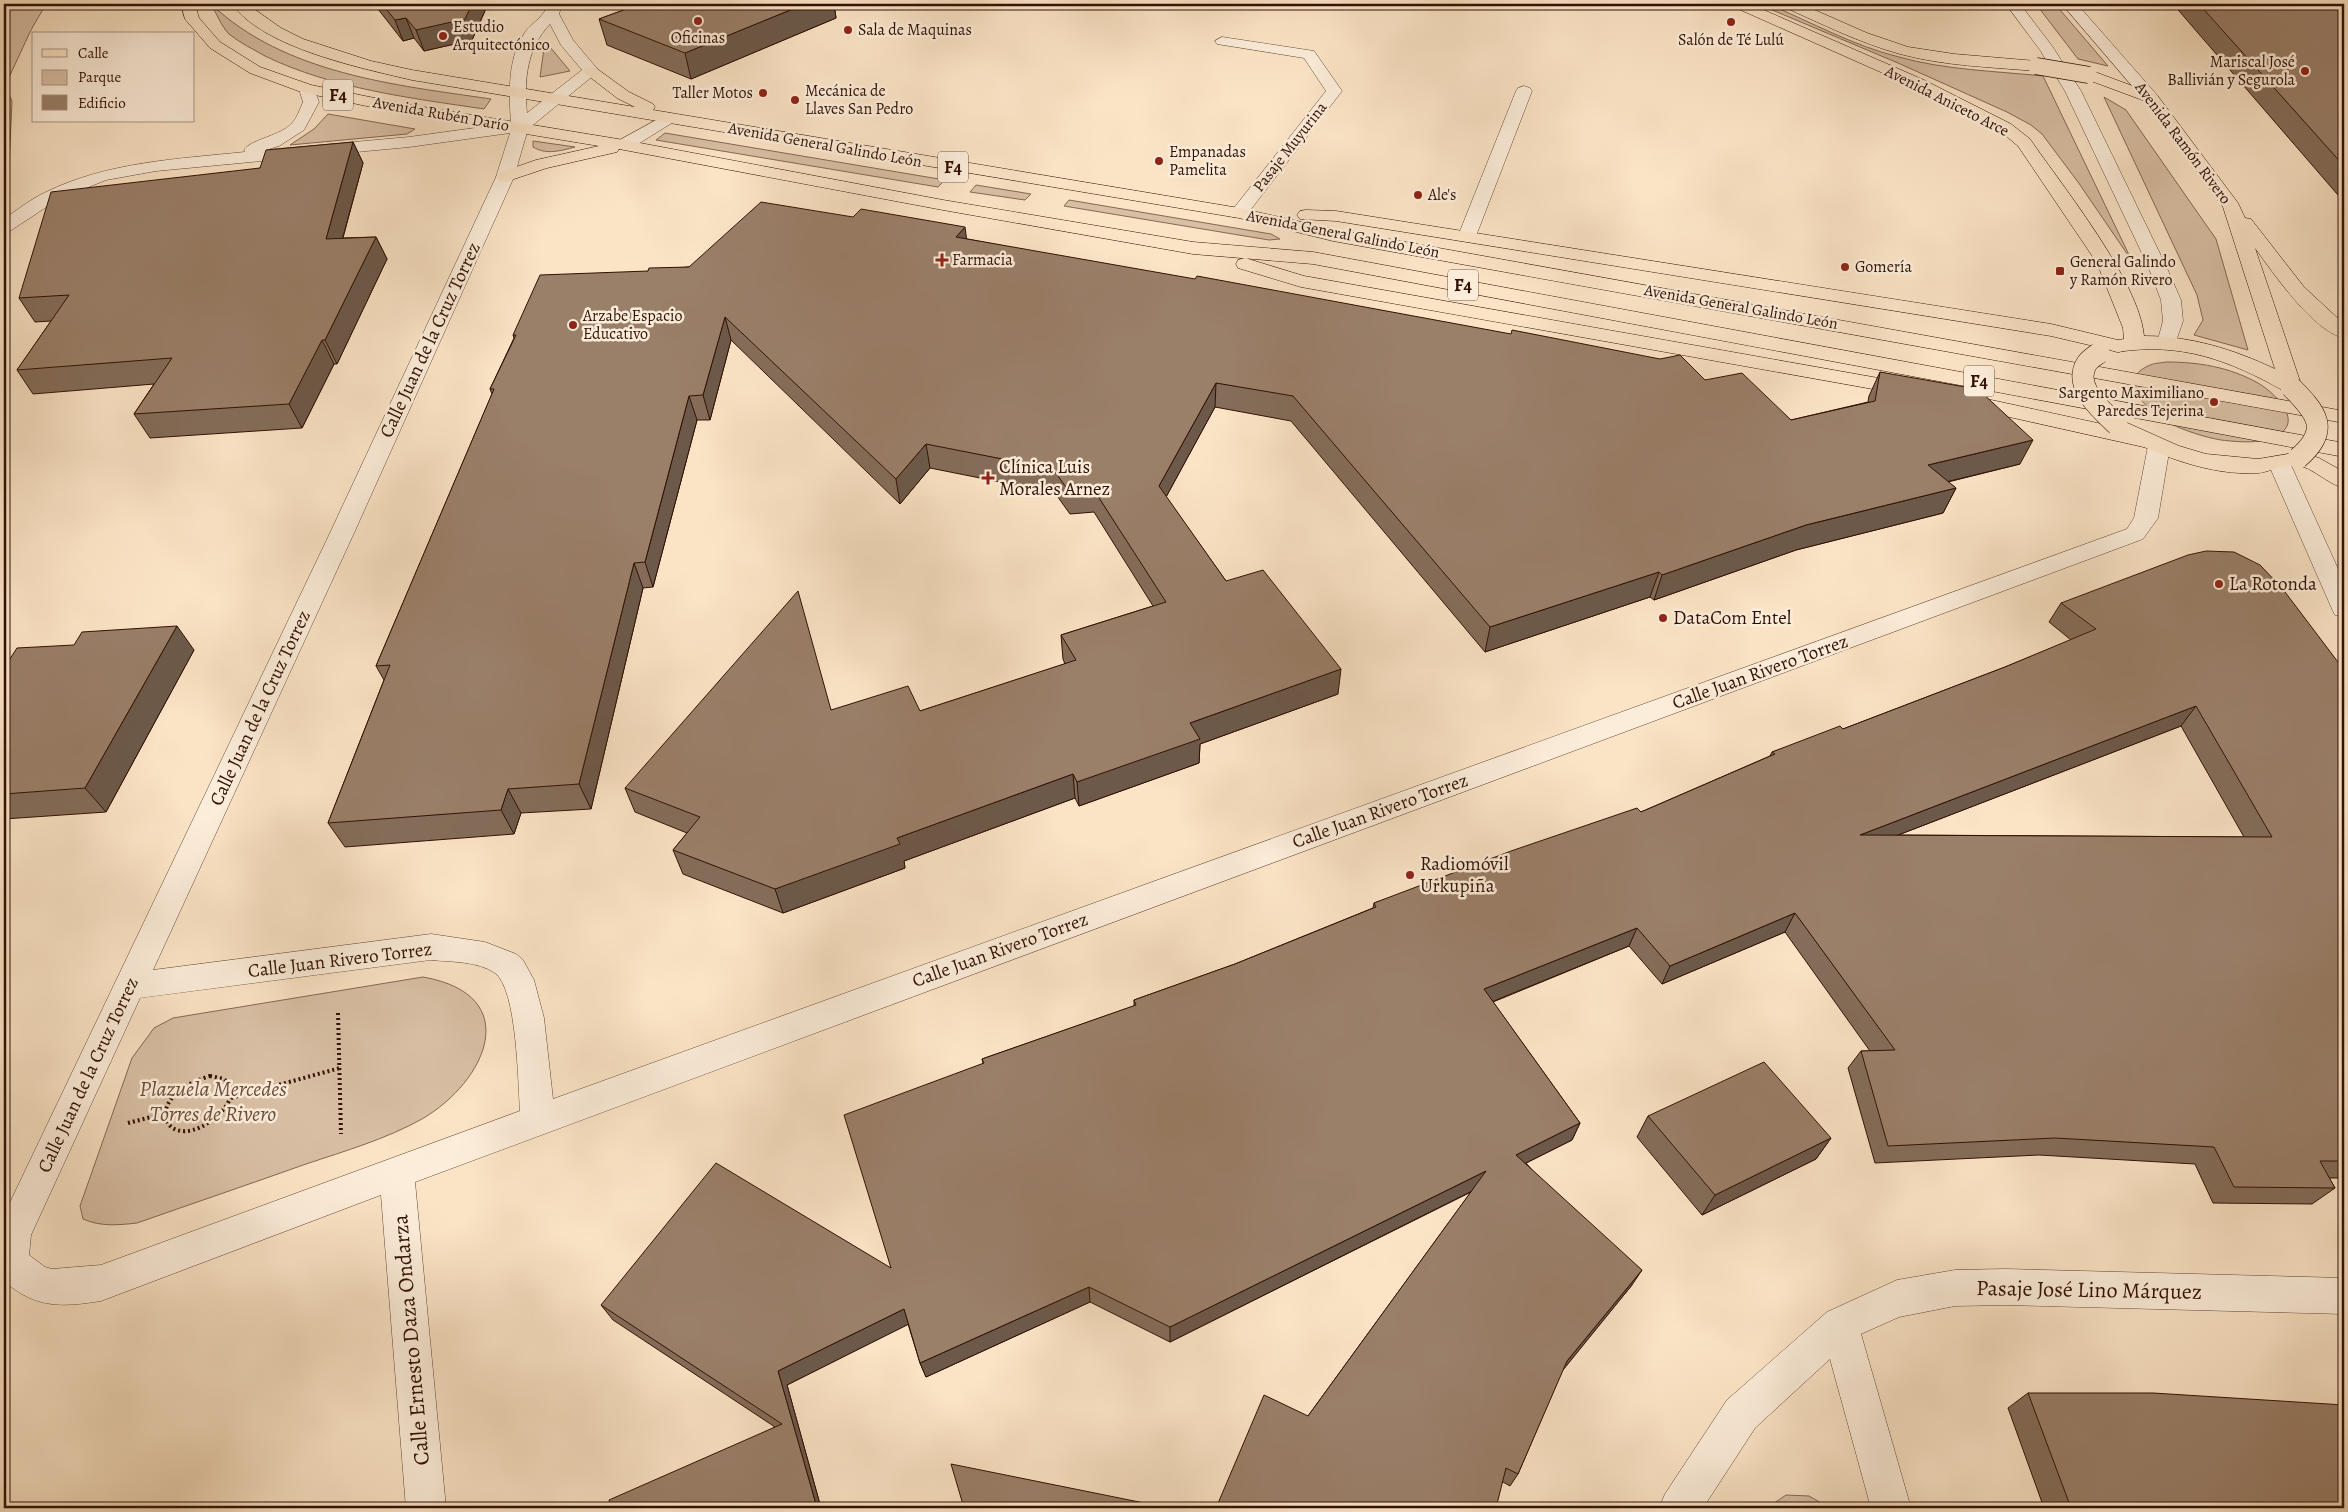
<svg xmlns="http://www.w3.org/2000/svg" width="2348" height="1512" viewBox="0 0 2348 1512" font-family="Alegreya,serif">
	<style>
		.green { fill: #d9c0a5; stroke: #856854 }
		.lines { fill: none; stroke-linecap: round; stroke-linejoin: round }
		.minor-casing { stroke: #644634; stroke-width: 1 }
		.major-casing { stroke: #311104; stroke-width: 1 }
		.highway-casing { stroke: #311104; stroke-width: 1 }
		.path-far1 { stroke: #311104; stroke-width: 2; stroke-dasharray: 0.5 1; stroke-linecap: butt }
		.path { stroke: #311104; stroke-width: 4; stroke-dasharray: 2 3; stroke-linecap: butt }
		.minor { fill: #fcedda; fill-rule: evenodd }
		.major { fill: #fbe4c6; fill-rule: evenodd }
		.highway { fill: #fbe4c6; fill-rule: evenodd }
		.major-bridge-far1-casing { stroke: #311104; stroke-width: 18; stroke-linecap: butt }
		.major-bridge-casing { stroke: #311104; stroke-width: 22; stroke-linecap: butt }
		.major-bridge-far1 { stroke: #fbe4c6; stroke-width: 16 }
		.major-bridge { stroke: #fbe4c6; stroke-width: 21 }
		.wall { fill: #846d5a; stroke: #311104; fill-rule: evenodd }
		.shaded-wall { fill: #6c594a; stroke: #311104 }
		.building { fill: #9a7f69; stroke: #311104; fill-rule: evenodd }
		.poi-dot { fill: #8f2418; stroke: #fcedda; stroke-width: 2 }
		.labels { text-anchor: middle; dominant-baseline: central; stroke-width: 5; stroke-linejoin: round; paint-order: stroke }
		.far-poi-label { font-size: 16px; fill: #311104; stroke: #fcedda; text-anchor: start }
		.far-street-label { font-size: 16px; fill: #311104; stroke: #fcedda }
		.shield { fill: #fcedda; stroke: #6e5344; stroke-width: 1 }
		.shield-label { font-size: 18px; font-weight: bold; fill: #311104 }
		.street-label { font-size: 19px; fill: #311104; stroke: #fcedda }
		.poi-label { font-size: 19px; fill: #311104; stroke: #fcedda; text-anchor: start }
		.near-park-label { font-size: 22px; font-style: italic; fill: #6c4e3c; stroke: #fcedda }
		.near-street-label { font-size: 22px; fill: #311104; stroke: #fcedda }
	</style>
	<rect width="100%" height="100%" fill="#fbe4c6"/>
	<filter id="stains"><feTurbulence type="fractalNoise" baseFrequency=".004" numOctaves="4"/><feColorMatrix values="0 0 0 0 .2 0 0 0 0 .09 0 0 0 0 .02 0 0 0 .5 -.17"/></filter>
	<radialGradient id="worn" r=".72"><stop offset=".6" stop-color="#630" stop-opacity="0"/><stop offset="1" stop-color="#630" stop-opacity=".3"/></radialGradient>
	<path class="green" d="M 4,4 L 46,4 L 31,30 L 5,86 L 12,101 L 8,189 L 4,194 Z
		M 211,4 C 285,74 395,85 491,99 L 484,109 C 411,98 333,89 265,56 C 253,49 240,43 229,34 C 221,26 217,14 211,4 Z
		M 1758,4 L 1768,4 C 1811,22 1854,46 1899,57 C 1945,70 1995,71 2043,76 L 2132,261 L 2078,182 L 2042,134 L 2031,125 L 2007,112 L 1898,63 Z
		M 2036,4 L 2055,4 L 2108,66 L 2078,59 Z
		M 545,41 L 570,71 L 540,77 Z
		M 2104,97 L 2126,110 L 2216,239 L 2248,350 L 2194,335 L 2203,320 L 2197,295 Z
		M 328,114 L 415,129 L 407,134 L 290,145 L 314,129 Z
		M 665,133 L 945,180 L 938,187 L 656,140 Z
		M 533,141 L 575,147 C 560,151 546,155 533,147 Z
		M 976,185 L 1031,194 L 1025,200 L 970,192 Z
		M 1069,200 L 1271,234 L 1280,239 L 1269,240 L 1064,206 Z
		M 2166,362 C 2199,362 2229,367 2258,383 C 2272,391 2302,418 2281,433 C 2265,445 2239,442 2221,440 C 2204,437 2186,431 2171,424 C 2152,414 2113,382 2148,366 C 2153,363 2161,363 2166,362 Z
		M 423,977 C 525,995 487,1081 422,1119 C 386,1139 345,1151 306,1164 C 250,1184 194,1203 137,1223 C 119,1225 101,1227 83,1219 L 80,1206 L 132,1058 L 154,1028 L 173,1018 Z
		M 1786,1495 L 1809,1496 L 1830,1508 L 1767,1508 Z"/>
	<g class="lines">
		<defs>
			<path id="minor" d="M 548,4 L 562,4 L 559,14 L 573,40 L 599,71 L 528,129 L 514,177 L 354,533 L 153,970 L 431,934 L 485,942 L 516,954 L 523,960 L 534,980 L 544,1018 L 553,1099 L 2127,529 L 2134,518 L 2148,446 L 2151,441 L 2159,439 L 2167,441 L 2170,446 L 2158,518 L 2143,539 L 415,1182 L 446,1508 L 406,1508 L 381,1195 L 101,1301 C 62,1307 36,1309 4,1281 L 4,1215 L 330,533 L 496,177 L 510,133 L 409,147 L 156,171 L 106,180 L 57,200 L 10,231 L 4,232 L 4,219 C 17,210 31,199 46,192 C 108,162 177,159 245,152 L 244,150 C 251,139 281,136 292,123 C 297,118 300,109 303,102 L 299,89 L 301,86 L 313,86 L 319,102 L 304,130 L 279,146 L 266,150 L 409,137 L 511,123 C 509,94 507,57 526,31 C 534,21 544,17 548,4 ZM 550,24 L 561,45 L 582,70 L 527,113 C 524,81 526,49 550,24 ZM 431,960 C 451,962 478,961 495,973 C 517,989 518,1082 520,1111 L 101,1265 L 52,1269 L 45,1267 L 29,1255 L 31,1235 L 140,998 Z
				M 2006,4 L 2020,4 L 2052,46 L 2081,91 L 2166,266 L 2181,300 L 2183,321 L 2174,347 L 2167,349 L 2160,347 L 2157,343 L 2163,321 L 2161,300 L 2148,266 L 2065,91 L 2040,50 Z
				M 2062,4 L 2077,4 L 2157,95 L 2159,98 L 2157,101 L 2145,101 Z
				M 1222,37 L 1314,51 L 1342,91 L 1245,217 L 1233,217 L 1230,213 L 1326,91 L 1304,58 L 1217,44 L 1215,41 Z
				M 1524,86 L 1530,88 L 1532,91 L 1476,236 L 1474,240 L 1460,240 L 1458,236 L 1516,91 L 1518,88 Z
				M 669,113 L 675,115 L 677,118 L 675,121 L 630,149 L 618,149 L 616,145 L 618,141 Z
				M 2279,456 L 2287,458 L 2290,463 L 2344,582 L 2344,617 L 2335,615 L 2332,609 L 2268,463 L 2271,458 Z
				M 2006,1269 L 2344,1278 L 2344,1314 L 2006,1305 L 1955,1306 L 1899,1317 L 1861,1334 L 1911,1508 L 1871,1508 L 1830,1359 L 1755,1428 L 1703,1508 L 1659,1508 L 1665,1494 L 1727,1400 L 1827,1312 L 1897,1280 L 1955,1270 Z"/>
			<path id="major" d="M 1732,4 L 1750,4 L 1924,80 L 2011,124 L 2030,139 C 2063,187 2139,281 2144,336 C 2190,336 2233,349 2275,369 L 2223,207 L 2145,101 L 2083,78 L 2081,75 L 2083,72 L 2095,72 L 2157,95 L 2238,203 L 2245,218 L 2251,219 L 2304,287 L 2344,324 L 2344,338 C 2313,331 2274,274 2255,248 L 2302,387 L 2298,391 L 2291,393 L 2284,391 C 2229,360 2181,342 2117,352 L 2110,350 L 2107,346 L 2110,342 L 2124,339 L 2123,328 L 2097,263 L 2018,146 L 1999,130 L 1912,86 L 1734,7 Z
				M 1782,4 L 1801,4 L 1867,33 L 1908,47 L 1954,54 L 2036,61 L 2044,66 L 2036,71 C 1991,67 1944,66 1900,54 C 1860,43 1822,24 1784,7 Z
				M 2123,421 L 2179,446 L 2206,454 L 2258,459 L 2299,452 L 2319,458 L 2344,472 L 2344,488 C 2327,484 2313,467 2296,465 C 2283,464 2270,472 2258,473 C 2209,476 2158,455 2115,433 L 2112,428 L 2115,423 Z"/>
			<path id="highway" d="M 181,4 L 195,4 L 199,18 L 220,42 L 260,67 L 311,85 L 399,103 L 624,140 L 943,200 L 1193,242 L 1313,252 L 2344,443 L 2344,457 L 1313,264 L 1193,254 L 943,210 L 619,149 L 617,152 L 547,168 L 505,182 L 499,181 L 496,177 L 499,173 L 536,160 L 599,146 L 399,113 L 301,92 L 250,73 L 210,48 L 185,19 Z
				M 232,4 L 247,4 L 281,28 L 303,39 L 371,61 L 412,70 L 635,107 L 617,98 L 586,74 L 583,71 L 586,68 L 596,68 L 629,92 L 653,104 L 655,107 L 653,110 L 1239,208 L 1333,229 L 2344,411 L 2344,423 L 1333,241 L 1239,218 L 412,80 C 361,68 263,48 232,4 Z
				M 1306,210 L 1336,211 L 2051,324 L 2126,342 L 2129,346 L 2126,350 L 2119,352 L 2051,336 L 1336,221 L 1300,219 L 1297,215 L 1300,211 Z
				M 1245,258 L 1304,276 L 1912,384 L 1919,386 L 1923,390 L 1919,394 L 1912,396 L 1301,287 L 1238,268 L 1236,264 L 1238,260 Z
				M 1959,393 L 2148,434 L 2156,436 L 2159,441 L 2156,446 L 2148,448 L 1951,404 L 1948,399 L 1951,394 Z"/>
		</defs>
		<use href="#minor" class="minor-casing"/>
		<use href="#major" class="major-casing"/>
		<use href="#highway" class="highway-casing"/>
		<path class="path-far1" d="M 4,12 L 11,4"/>
		<path class="path" d="M 338,1013 L 341,1134
			M 210,1076 L 224,1079 L 231,1085 C 233,1097 227,1107 218,1115 C 169,1160 133,1099 210,1076 Z
			M 231,1098 L 340,1068
			M 128,1123 L 163,1114"/>
		<use href="#minor" class="minor"/>
		<use href="#major" class="major"/>
		<use href="#highway" class="highway"/>
		<defs>
			<path id="major-bridge-far1" d="M 2036,66 L 2089,75"/>
			<path id="major-bridge" d="M 2099,353 C 2095,356 2090,359 2087,363 C 2072,386 2102,411 2117,425
				M 2291,387 C 2317,413 2331,430 2298,458"/>
		</defs>
		<use href="#major-bridge-far1" class="major-bridge-far1-casing"/>
		<use href="#major-bridge" class="major-bridge-casing"/>
		<use href="#major-bridge-far1" class="major-bridge-far1"/>
		<use href="#major-bridge" class="major-bridge"/>
	</g>
	<path class="wall" d="M 374,4 L 488,4 L 472,40 L 424,51 L 414,38 L 403,41 Z
		M 640,4 L 834,4 L 836,18 L 691,79 L 607,45 L 599,19 Z
		M 2173,4 L 2344,4 L 2344,202 Z
		M 353,142 L 363,163 L 343,238 L 376,237 L 387,259 L 337,364 L 334,364 L 302,428 L 150,438 L 134,414 L 154,384 L 33,394 L 17,370 L 51,321 L 35,322 L 19,298 L 260,168 Z
		M 967,239 L 1705,380 L 1791,420 L 1868,402 L 1869,396 L 1880,372 L 2020,464 L 1948,482 L 1956,488 L 1943,513 L 1796,550 L 1654,600 L 1650,597 L 1485,652 L 1291,421 L 1215,407 L 1166,497 L 1226,581 L 1338,694 L 1200,744 L 1199,763 L 1079,806 L 1075,798 L 904,861 L 905,868 L 783,913 L 683,874 L 673,850 L 687,833 L 635,812 L 625,788 L 831,710 L 920,711 L 1065,664 L 1063,659 L 1061,635 L 1153,606 L 1094,512 L 1070,514 L 1055,493 L 930,468 L 900,504 L 731,340 L 710,420 L 697,420 L 653,587 L 643,588 L 591,809 L 521,813 L 514,834 L 345,847 L 328,823 L 384,680 L 376,666 L 492,394 L 490,389 L 514,338 L 513,335 L 648,271 Z
		M 2061,603 L 2344,670 L 2344,1178 L 2329,1178 L 2335,1188 L 2312,1204 L 2213,1203 L 2195,1164 L 2039,1155 L 1875,1163 L 1848,1068 L 1861,1051 L 1870,1051 L 1785,932 L 1662,984 L 1629,946 L 1493,1002 L 1580,1123 L 1572,1140 L 1526,1163 L 1632,1285 L 1563,1369 L 1518,1474 L 1510,1486 L 1503,1482 L 1308,1416 L 1471,1192 L 1170,1342 L 1090,1302 L 926,1377 L 920,1363 L 908,1324 L 787,1385 L 821,1508 L 611,1508 L 775,1427 L 613,1320 L 601,1305 L 891,1268 L 983,1063 L 982,1059 L 1134,1006 L 1134,1000 L 1235,964 L 1373,908 L 1374,903 L 1641,812 L 1770,756 L 1772,752 L 1843,729 L 2005,667 L 2071,640 L 2049,622 ZM 2181,726 L 2244,837 L 1898,835 Z
		M 194,650 L 106,812 L 4,819 L 4,668 Z
		M 1648,1116 L 1831,1138 L 1816,1159 L 1702,1215 L 1637,1137 Z
		M 2028,1393 L 2344,1508 L 2044,1508 L 2008,1408 Z"/>
	<path class="shaded-wall" d="M 472,4 L 488,4 L 472,40 L 424,51 L 416,30 Z
		M 805,4 L 834,4 L 836,18 L 691,79 L 685,53 Z
		M 406,18 L 414,38 L 403,41 L 395,20 Z
		M 353,142 L 363,163 L 336,262 L 326,239 Z
		M 965,227 L 968,250 L 956,237 Z
		M 376,237 L 387,259 L 337,364 L 325,340 Z
		M 725,317 L 731,340 L 710,420 L 703,395 Z
		M 322,340 L 334,364 L 302,428 L 289,404 Z
		M 1216,383 L 1215,407 L 1159,510 L 1159,486 Z
		M 689,396 L 697,420 L 653,587 L 645,562 Z
		M 2033,440 L 2020,464 L 1917,489 L 1928,465 Z
		M 926,444 L 930,468 L 900,504 L 896,479 Z
		M 1956,488 L 1943,513 L 1796,550 L 1654,600 L 1662,575 L 1806,525 Z
		M 634,563 L 643,588 L 591,809 L 579,784 Z
		M 1659,572 L 1650,597 L 1485,652 L 1490,627 Z
		M 177,626 L 194,650 L 106,812 L 85,788 Z
		M 1341,669 L 1338,694 L 1200,744 L 1199,763 L 1079,806 L 1077,782 L 1190,723 Z
		M 2196,706 L 2181,726 L 1849,854 L 1860,835 Z
		M 1073,774 L 1075,798 L 904,861 L 905,868 L 783,913 L 775,889 L 897,838 Z
		M 508,789 L 521,813 L 514,834 L 501,810 Z
		M 1795,913 L 1785,932 L 1662,984 L 1670,966 Z
		M 1637,928 L 1629,946 L 1479,1007 L 1484,989 Z
		M 1580,1123 L 1572,1140 L 1510,1171 L 1516,1155 Z
		M 1831,1138 L 1816,1159 L 1702,1215 L 1715,1195 Z
		M 1486,1171 L 1480,1187 L 1170,1342 L 1170,1327 Z
		M 1642,1270 L 1632,1285 L 1559,1375 L 1567,1361 Z
		M 1089,1287 L 1090,1302 L 926,1377 L 920,1363 Z
		M 904,1309 L 909,1324 L 787,1385 L 821,1508 L 817,1508 L 778,1371 Z"/>
	<path class="building" d="M 382,4 L 472,4 L 465,19 L 416,30 L 406,18 L 395,20 Z
		M 640,4 L 805,4 L 685,53 L 599,19 Z
		M 2199,4 L 2344,4 L 2344,166 Z
		M 353,142 L 326,239 L 376,237 L 325,340 L 322,340 L 289,404 L 134,414 L 172,358 L 17,370 L 69,295 L 19,298 L 51,192 L 260,168 L 266,150 Z
		M 761,202 L 853,217 L 861,209 L 965,227 L 956,237 L 1195,279 L 1197,276 L 1511,334 L 1512,330 L 1660,359 L 1680,355 L 1705,380 L 1742,373 L 1791,420 L 1875,401 L 1880,372 L 1971,388 L 1979,390 L 2033,440 L 1928,465 L 1956,488 L 1806,525 L 1662,575 L 1659,572 L 1490,627 L 1293,396 L 1216,383 L 1159,486 L 1226,581 L 1263,570 L 1341,669 L 1190,723 L 1200,739 L 1077,782 L 1073,774 L 897,838 L 900,844 L 775,889 L 673,850 L 700,817 L 625,788 L 798,591 L 831,710 L 908,686 L 920,711 L 1076,660 L 1061,635 L 1166,602 L 1092,487 L 1068,490 L 1053,469 L 926,444 L 896,479 L 725,317 L 703,395 L 689,396 L 645,562 L 634,563 L 579,784 L 508,789 L 501,810 L 328,823 L 390,665 L 376,666 L 494,389 L 490,389 L 516,335 L 513,335 L 540,275 L 648,271 L 649,268 L 689,267 Z
		M 2206,551 L 2234,552 L 2260,565 L 2282,588 L 2344,670 L 2344,721 L 2341,721 L 2344,725 L 2344,1161 L 2320,1161 L 2335,1188 L 2234,1187 L 2214,1147 L 2055,1138 L 1888,1146 L 1861,1051 L 1895,1050 L 1795,913 L 1670,966 L 1637,928 L 1484,989 L 1580,1123 L 1516,1155 L 1642,1270 L 1567,1361 L 1518,1474 L 1506,1468 L 1496,1508 L 1216,1508 L 1264,1395 L 1308,1416 L 1486,1171 L 1170,1327 L 1089,1287 L 920,1363 L 904,1309 L 778,1371 L 817,1508 L 611,1508 L 609,1500 L 782,1424 L 601,1305 L 716,1163 L 891,1268 L 844,1115 L 984,1063 L 982,1059 L 1136,1005 L 1134,1000 L 1235,964 L 1376,907 L 1374,903 L 1511,851 L 1637,808 L 1641,812 L 1775,754 L 1772,752 L 1840,726 L 1843,729 L 2005,667 L 2096,629 L 2061,603 L 2188,555 ZM 2196,706 L 2272,837 L 1860,835 Z
		M 177,626 L 85,788 L 4,794 L 4,668 L 17,648 L 74,645 L 82,632 Z
		M 1764,1062 L 1831,1138 L 1715,1195 L 1648,1116 Z
		M 2028,1393 L 2153,1393 L 2344,1405 L 2344,1508 L 2071,1508 Z
		M 951,1464 L 1169,1508 L 962,1508 L 964,1508 Z"/>
	<g class="poi-dot">
		<circle cx="698" cy="21" r="5"/>
		<circle cx="1731" cy="22" r="5"/>
		<circle cx="848" cy="30" r="5"/>
		<circle cx="443" cy="36" r="5"/>
		<circle cx="2305" cy="71" r="5"/>
		<circle cx="763" cy="93" r="5"/>
		<circle cx="795" cy="100" r="5"/>
		<circle cx="1159" cy="161" r="5"/>
		<circle cx="1418" cy="195" r="5"/>
		<path d="M939.5 252.5h5v5h5v5h-5v5h-5v-5h-5v-5h5z"/>
		<circle cx="1845" cy="267" r="5"/>
		<rect x="2055" y="266" width="10" height="10" rx="2.5"/>
		<circle cx="573" cy="325" r="5"/>
		<circle cx="2214" cy="402" r="5"/>
		<path d="M985.5 470.5h5v5h5v5h-5v5h-5v-5h-5v-5h5z"/>
		<circle cx="2219" cy="584" r="5"/>
		<circle cx="1663" cy="618" r="5"/>
		<circle cx="1410" cy="875" r="5"/>
	</g>
	<g class="labels">
		<g class="far-poi-label">
			<text x="453" y="27">Estudio<tspan x="453" dy="18">Arquitectónico</tspan></text>
			<text x="858" y="30">Sala de Maquinas</text>
			<text x="698" y="38" text-anchor="middle">Oficinas</text>
			<text x="1731" y="40" text-anchor="middle">Salón de Té Lulú</text>
			<text x="2295" y="62" text-anchor="end">Mariscal José<tspan x="2295" dy="18">Ballivián y Segurola</tspan></text>
			<text x="805" y="91">Mecánica de<tspan x="805" dy="18">Llaves San Pedro</tspan></text>
			<text x="753" y="93" text-anchor="end">Taller Motos</text>
			<text x="1169" y="152">Empanadas<tspan x="1169" dy="18">Pamelita</tspan></text>
			<text x="1428" y="195">Ale's</text>
			<text x="952" y="260">Farmacia</text>
			<text x="2070" y="262">General Galindo<tspan x="2070" dy="18">y Ramón Rivero</tspan></text>
			<text x="1855" y="267">Gomería</text>
			<text x="583" y="316">Arzabe Espacio<tspan x="583" dy="18">Educativo</tspan></text>
			<text x="2204" y="393" text-anchor="end">Sargento Maximiliano<tspan x="2204" dy="18">Paredes Tejerina</tspan></text>
		</g>
		<g class="far-street-label">
			<text transform="translate(1947 101) rotate(27)">Avenida Aniceto Arce</text>
			<text transform="translate(441 114) rotate(10)">Avenida Rubén Darío</text>
			<text transform="translate(2183 143) rotate(53)">Avenida Ramón Rivero</text>
			<text transform="translate(825 145) rotate(10)">Avenida General Galindo León</text>
			<text transform="translate(1290 147) rotate(-52)">Pasaje Muyurina</text>
			<text transform="translate(1343 234) rotate(11)">Avenida General Galindo León</text>
			<text transform="translate(1741 307) rotate(10)">Avenida General Galindo León</text>
		</g>
		<g class="shield">
			<rect x="323" y="79.5" width="30" height="31" rx="4"/>
			<rect x="938" y="151.5" width="30" height="31" rx="4"/>
			<rect x="1448" y="269.5" width="30" height="31" rx="4"/>
			<rect x="1964" y="365.5" width="30" height="31" rx="4"/>
		</g>
		<g class="shield-label">
			<text x="338" y="95">F4</text>
			<text x="953" y="167">F4</text>
			<text x="1463" y="285">F4</text>
			<text x="1979" y="381">F4</text>
		</g>
		<g class="street-label">
			<text transform="translate(430 340) rotate(-65)">Calle Juan de la Cruz Torrez</text>
			<text transform="translate(1760 672) rotate(-20)">Calle Juan Rivero Torrez</text>
			<text transform="translate(260 708) rotate(-65)">Calle Juan de la Cruz Torrez</text>
			<text transform="translate(1380 811) rotate(-20)">Calle Juan Rivero Torrez</text>
			<text transform="translate(1000 950) rotate(-20)">Calle Juan Rivero Torrez</text>
			<text transform="translate(340 960) rotate(-7)">Calle Juan Rivero Torrez</text>
			<text transform="translate(88 1075) rotate(-65)">Calle Juan de la Cruz Torrez</text>
		</g>
		<g class="poi-label">
			<text x="999" y="467">Clínica Luis<tspan x="999" dy="22">Morales Arnez</tspan></text>
			<text x="2229" y="584">La Rotonda</text>
			<text x="1673" y="618">DataCom Entel</text>
			<text x="1420" y="864">Radiomóvil<tspan x="1420" dy="22">Urkupiña</tspan></text>
		</g>
		<g class="near-park-label">
			<text x="213" y="1089">Plazuela Mercedes<tspan x="213" dy="25">Torres de Rivero</tspan></text>
		</g>
		<g class="near-street-label">
			<text transform="translate(2089 1290) rotate(1)">Pasaje José Lino Márquez</text>
			<text transform="translate(411 1340) rotate(-95)">Calle Ernesto Daza Ondarza</text>
		</g>
	</g>
	<rect width="2348" height="1512" fill="none" stroke="#fbe4c6" stroke-width="20"/>
	<rect x="5" y="5" width="2338" height="1502" fill="none" stroke="#311104" stroke-width="2.5"/>
	<rect x="10" y="10" width="2328" height="1492" fill="none" stroke="#311104"/>
	<rect x="32" y="32" width="162" height="90" fill="#fcedda" stroke="#ab9584"/>
	<rect x="42" y="49" width="25" height="8" fill="#fbe4c6" stroke="#ab9584"/>
	<text x="78" y="58" font-size="15" fill="#311104">Calle</text>
	<rect x="42" y="70" width="25" height="15" fill="#d9c0a5" stroke="#ab9584"/>
	<text x="78" y="82" font-size="15" fill="#311104">Parque</text>
	<rect x="42" y="95" width="25" height="15" fill="#9a7f69" stroke="#ab9584"/>
	<text x="78" y="108" font-size="15" fill="#311104">Edificio</text>
	<rect width="100%" height="100%" filter="url(#stains)"/>
	<rect width="100%" height="100%" fill="url(#worn)"/>
</svg>
